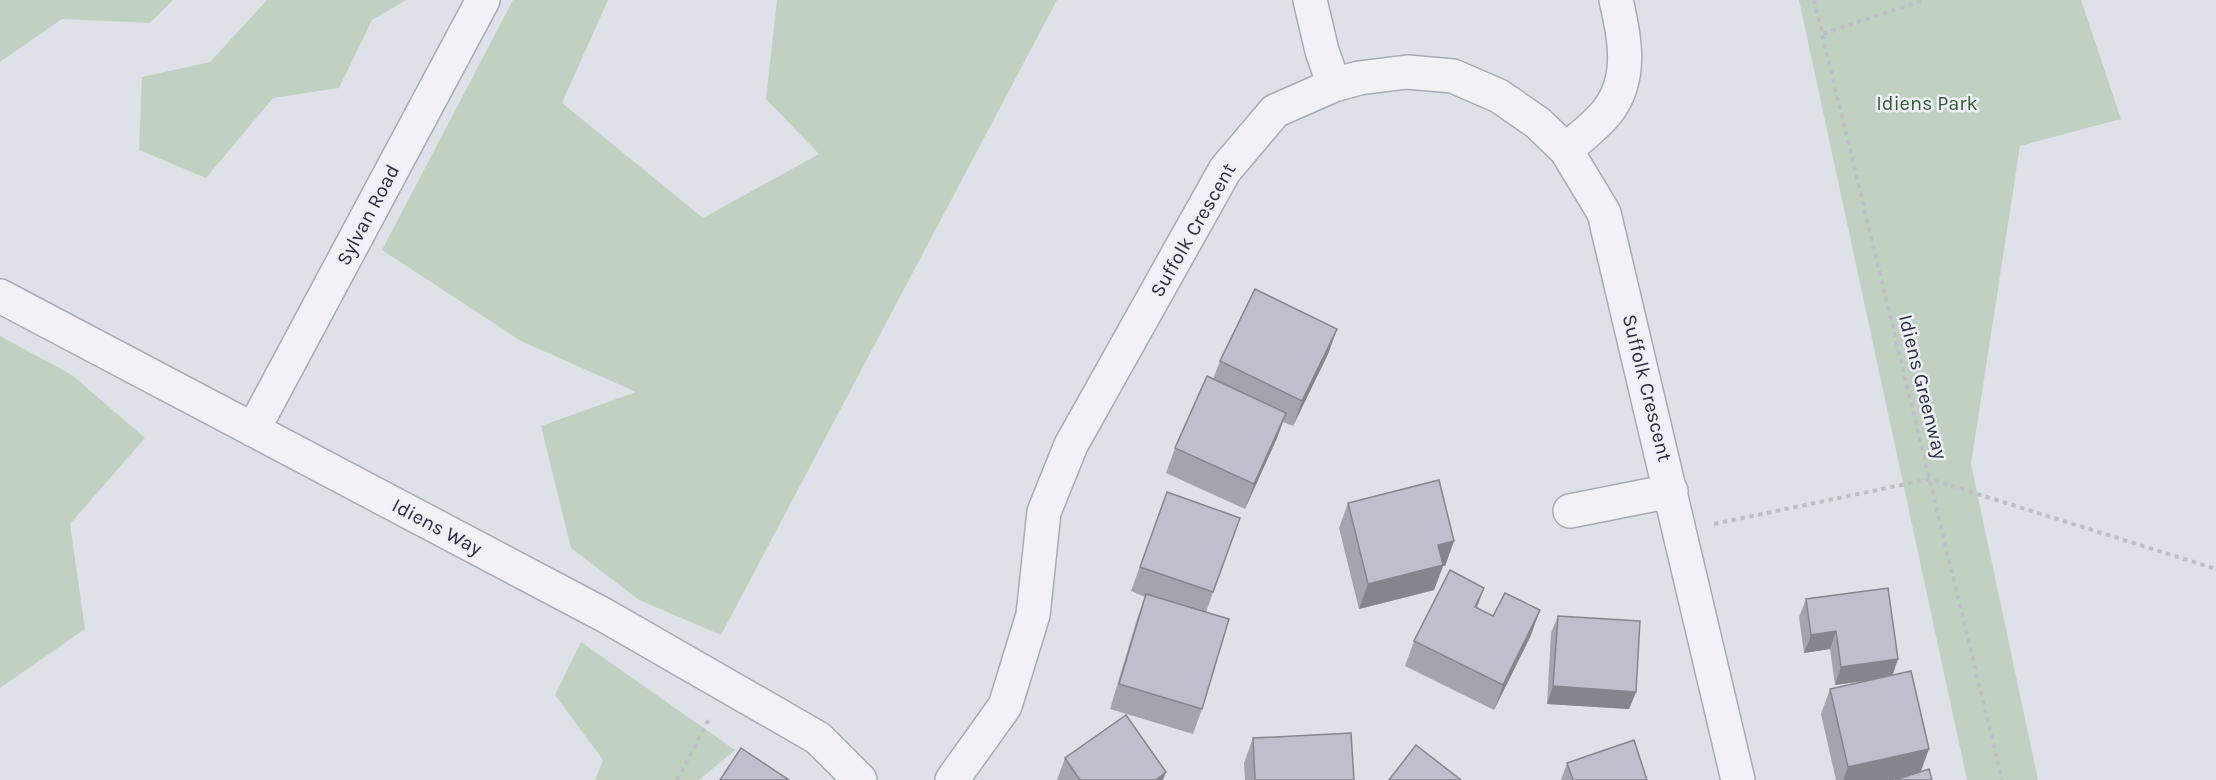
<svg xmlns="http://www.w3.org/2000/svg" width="2216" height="780" viewBox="0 0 2216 780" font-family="Karla,sans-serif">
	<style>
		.green { fill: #c1d1c1 }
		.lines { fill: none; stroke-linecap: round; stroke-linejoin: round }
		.minor-casing { stroke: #a8abb5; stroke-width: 36 }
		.path { stroke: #bebfc6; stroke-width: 4; stroke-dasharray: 4.5 4.5; stroke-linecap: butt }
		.minor { stroke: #f2f2f6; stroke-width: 33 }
		.wall { fill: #a3a4ae }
		.shaded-wall { fill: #84868d }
		.building { fill: #bdbfca; stroke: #84868d; stroke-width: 1.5 }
		.labels { text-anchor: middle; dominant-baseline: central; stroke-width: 5; stroke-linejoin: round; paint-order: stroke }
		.park-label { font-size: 20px; fill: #375938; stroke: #eef0f5 }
		.street-label { font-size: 20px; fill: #292c3e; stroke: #eef0f5 }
	</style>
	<rect width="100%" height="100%" fill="#dfe1e8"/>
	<path class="green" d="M 0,0 L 173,0 L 150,23 L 62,19 L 0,62 Z
		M 267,0 L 406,0 L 372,20 L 339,88 L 273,98 L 206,178 L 139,150 L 142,77 L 210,62 Z
		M 513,0 L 608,0 L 562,103 L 703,218 L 819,154 L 766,99 L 777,0 L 1057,0 L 721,635 L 639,600 L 571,548 L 541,426 L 636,392 L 521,341 L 382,250 Z
		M 1799,0 L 2081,0 L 2121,119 L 2020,146 L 1971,464 L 2038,780 L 1967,780 Z
		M 0,336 L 72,375 L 145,438 L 70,524 L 85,629 L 0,688 Z
		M 581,642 L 735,750 L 699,780 L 595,780 L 603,760 L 555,695 Z"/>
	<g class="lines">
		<defs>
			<path id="minor" d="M 1310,0 L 1322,51 L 1334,85
				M 1566,150 C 1579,138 1596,126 1607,112 C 1633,79 1625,38 1616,0
				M 0,296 L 604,615 L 818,738 L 860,780
				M 253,430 L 483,0
				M 1570,511 L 1671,491
				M 952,780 L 1005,706 L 1033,615 L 1044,512 L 1071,445 L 1225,170 L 1275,111 L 1334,85 L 1359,78 L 1407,72 L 1453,76 L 1499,96 L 1538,123 L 1566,150 L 1604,213 L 1738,780"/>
		</defs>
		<use href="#minor" class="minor-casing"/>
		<path class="path" d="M 1814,0 L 2002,780
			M 1823,34 L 1923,0
			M 1714,524 L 1930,479 L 2216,569
			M 677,780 L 710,717"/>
		<use href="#minor" class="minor"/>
	</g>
	<path class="wall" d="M 1337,329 L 1328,354 L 1293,426 L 1283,422 L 1277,438 L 1245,509 L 1166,473 L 1175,448 L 1213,379 L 1220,361 Z
		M 1167,492 L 1240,518 L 1206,612 L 1202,709 L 1193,734 L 1110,709 L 1137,619 L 1145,597 L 1131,591 Z
		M 1348,503 L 1454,541 L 1445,566 L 1443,566 L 1434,590 L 1359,609 L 1339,528 Z
		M 1806,599 L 1892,675 L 1901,778 L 1893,780 L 1836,780 L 1821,714 L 1830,689 L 1871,680 L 1835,685 L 1830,649 L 1804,653 L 1799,617 Z
		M 1477,608 L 1531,635 L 1494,710 L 1405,666 L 1414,641 Z
		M 1558,616 L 1636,692 L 1629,709 L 1547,704 L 1551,633 Z
		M 1253,738 L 1354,780 L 1245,780 L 1244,763 Z
		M 1065,758 L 1163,780 L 1057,780 Z
		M 1567,763 L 1647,780 L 1561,780 Z"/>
	<path class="shaded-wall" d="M 1337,329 L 1328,354 L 1293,426 L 1302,401 Z
		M 1286,413 L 1277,438 L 1245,509 L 1254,484 Z
		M 1454,541 L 1445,566 L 1443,566 L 1434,590 L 1359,609 L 1368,584 L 1438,545 Z
		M 1484,588 L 1475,613 L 1475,607 Z
		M 1540,610 L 1531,635 L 1494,710 L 1503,685 Z
		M 1836,631 L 1830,649 L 1804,653 L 1811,635 Z
		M 1898,659 L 1892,677 L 1835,685 L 1841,667 Z
		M 1553,686 L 1636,692 L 1629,709 L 1547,704 Z
		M 1929,749 L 1920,774 L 1893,780 L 1843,780 L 1848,767 Z
		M 1166,772 L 1163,780 L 1156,780 L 1157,779 Z"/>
	<path class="building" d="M 1255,289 L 1337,329 L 1302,401 L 1220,361 Z
		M 1207,376 L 1286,413 L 1254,484 L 1175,448 Z
		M 1439,480 L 1454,541 L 1438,545 L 1443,565 L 1368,584 L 1348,503 Z
		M 1167,492 L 1240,518 L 1213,592 L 1140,567 Z
		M 1450,570 L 1484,588 L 1475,607 L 1493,616 L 1505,593 L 1540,610 L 1503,685 L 1414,641 Z
		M 1888,588 L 1898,659 L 1841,667 L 1836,631 L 1811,635 L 1806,599 Z
		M 1146,594 L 1229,619 L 1202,709 L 1119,684 Z
		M 1558,616 L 1640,621 L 1636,692 L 1553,686 Z
		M 1911,671 L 1929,749 L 1848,767 L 1830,689 Z
		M 1126,715 L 1166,772 L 1157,779 L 1157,780 L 1080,780 L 1065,758 Z
		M 1351,733 L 1354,780 L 1255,780 L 1253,738 Z
		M 1634,740 L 1647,780 L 1573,780 L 1567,763 Z
		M 1416,745 L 1461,780 L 1389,780 Z
		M 741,748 L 789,780 L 720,780 Z
		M 1929,769 L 1932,780 L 1895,780 Z"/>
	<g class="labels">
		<g class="park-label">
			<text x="1927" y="103">Idiens Park</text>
		</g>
		<g class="street-label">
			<text transform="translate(368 215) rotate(-62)">Sylvan Road</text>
			<text transform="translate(1193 230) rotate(-60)">Suffolk Crescent</text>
			<text transform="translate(1923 387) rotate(76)">Idiens Greenway</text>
			<text transform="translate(1647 388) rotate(76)">Suffolk Crescent</text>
			<text transform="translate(437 527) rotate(28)">Idiens Way</text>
		</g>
	</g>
</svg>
